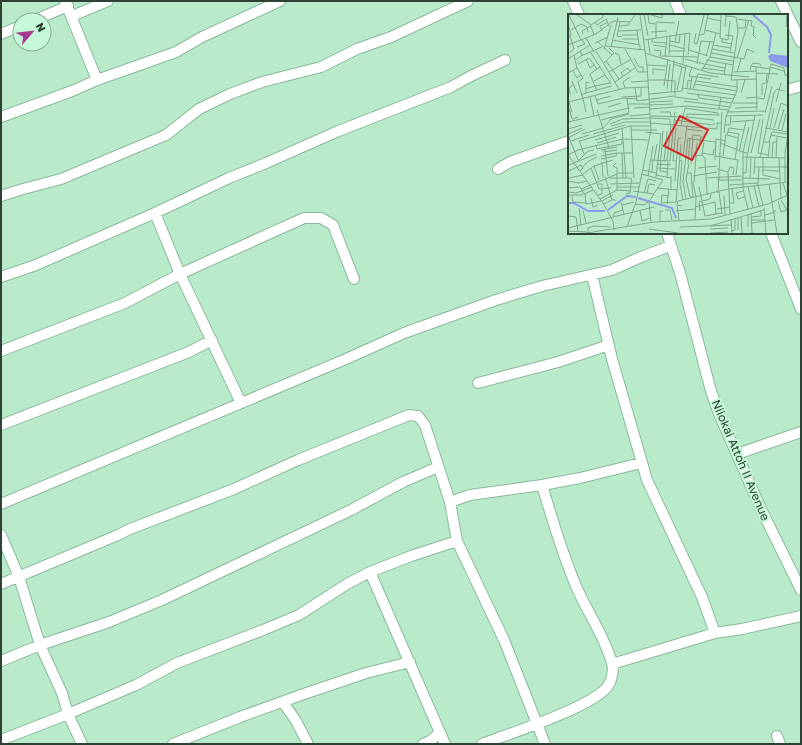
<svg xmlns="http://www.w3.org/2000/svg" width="802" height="745" viewBox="0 0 802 745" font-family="'Golos Text',sans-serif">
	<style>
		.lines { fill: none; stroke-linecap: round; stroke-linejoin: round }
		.street-casing { stroke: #88b999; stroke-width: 12 }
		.street { stroke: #fff; stroke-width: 10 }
		.labels { text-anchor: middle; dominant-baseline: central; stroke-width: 4; stroke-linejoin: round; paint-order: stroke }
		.street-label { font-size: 12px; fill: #2d4235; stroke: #c6f9d7 }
		.inset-river { fill: none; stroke: #8c9aec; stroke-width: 2 }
		.inset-road { fill: none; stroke: #81a78e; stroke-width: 1 }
		.view { fill: #d62828; fill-opacity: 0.15; stroke: #d62828; stroke-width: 2 }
		.inset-edge { fill: none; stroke: #2d4235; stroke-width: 2 }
	</style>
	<rect width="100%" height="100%" fill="#b9ebca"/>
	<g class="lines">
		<defs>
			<path id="street" d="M 65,1 L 97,80
				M 573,1 L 579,15
				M 675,1 L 681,15
				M 781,1 L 801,42
				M 72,16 L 108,1
				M 35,20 L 68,6
				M 1,34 L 20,26
				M 787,90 L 801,86
				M 1,117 L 72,91 L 97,80 L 176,52 L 202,37 L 280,1
				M 498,169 L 510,162 L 569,141
				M 1,196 L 23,189 L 61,179 L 166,135 L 199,109 L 230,94 L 262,82 L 321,67 L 357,49 L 391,37 L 468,1
				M 155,213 L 180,274 L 241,403
				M 667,233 L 680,273 L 711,391 L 719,414 L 762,511 L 801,590
				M 771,233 L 801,309
				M 592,275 L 612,359 L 647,480 L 702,597 L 715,633
				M 1,277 L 36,265 L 155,213 L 229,178 L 266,163 L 336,132 L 451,87 L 469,77 L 505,60
				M 1,351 L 125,303 L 180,274 L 304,218 L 321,218 L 333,225 L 354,279
				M 478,383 L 558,362 L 609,345
				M 1,425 L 189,352 L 212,340
				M 737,454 L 801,432
				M 542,485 L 580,478 L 641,463
				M 450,502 L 470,495 L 542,485 C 552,519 562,553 576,586 C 587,612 604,635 612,663 C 614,670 612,680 608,686 C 593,707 508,734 482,744
				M 1,504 L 346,359 L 404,333 L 496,300 L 542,286 L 612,270 L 641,257 L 670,246
				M 1,535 L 19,577 L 40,645 L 62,693 L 68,714 L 82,744
				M 370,572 L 445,744
				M 1,584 L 118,535 L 130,529 L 234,489 L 298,460 L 409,415 L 418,416 L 425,425 L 450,502 L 457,541 L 504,640 L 545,744
				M 1,661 L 40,645 L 109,622 L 162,600 L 351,510 L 403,482 L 438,467
				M 612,664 L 715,633 L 742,629 L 801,616
				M 283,702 L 296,721 L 308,744
				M 777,736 L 780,744
				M 1,740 L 68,714 L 136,685 L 177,663 L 263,630 L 299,615 L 347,584 L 370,572 L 411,556 L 457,541
				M 173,744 L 240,717 L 301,695 L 366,673 L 410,662
				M 423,744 L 430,741 L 440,733"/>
		</defs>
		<use href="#street" class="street-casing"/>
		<use href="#street" class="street"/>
	</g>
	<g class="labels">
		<g class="street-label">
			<text transform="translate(741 460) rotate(67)">Niiokai Attoh II Avenue</text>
		</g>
	</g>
	<g transform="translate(568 14)">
		<rect width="220" height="220" fill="#b9ebca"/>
		<path d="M 203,40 L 220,42 L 220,54 L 202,47 L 200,42 Z" fill="#8c9aec"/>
		<path class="inset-river" d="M 185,1 L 199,13 L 203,21 L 201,39M 70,184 L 104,194 L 108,204M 0,189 L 6,189 L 20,197 L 37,197M 40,196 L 59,182 L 68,183"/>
		<path class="inset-road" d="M 1,1 L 13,26M 9,1 L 22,10 L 26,21M 76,1 L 80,22M 80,1 L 81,9 L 87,10M 83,1 L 94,4 L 94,1M 153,1 L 152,24 L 160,26 L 162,7M 219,1 L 218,12 L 220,14M 158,2 L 168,3 L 170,17 L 163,66 L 189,65M 139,4 L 153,7M 169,5 L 184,7 L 183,12 L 186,13 L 185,21 L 188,24M 27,8 L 29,11 L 38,5 L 41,12M 52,8 L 49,22 L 54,23M 0,9 L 3,21 L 0,23M 23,11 L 35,3 L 35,1M 52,12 L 61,11 L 61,8M 157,13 L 158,1M 170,14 L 177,14 L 178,6M 3,16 L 13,10 L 19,13 L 20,18M 137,16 L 152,20M 34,17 L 32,12 L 40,8M 50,17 L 73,16M 69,17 L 71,31M 83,18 L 99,17M 128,19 L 126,29 L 129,30 L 136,1M 15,20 L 14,17 L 23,12M 54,21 L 69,21M 132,21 L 136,20 L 140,1M 157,21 L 165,22 L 162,38M 18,24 L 26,38M 88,24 L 88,8 L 107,9M 54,25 L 70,25M 84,25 L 84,28 L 98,29M 154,25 L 154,28 L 164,30M 44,26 L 72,31 L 72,36M 76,26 L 122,19 L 120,41M 80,26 L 82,39M 102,27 L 111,29 L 112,21M 30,28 L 44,41M 107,28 L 111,7M 27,29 L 40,23M 0,31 L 28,20 L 45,7 L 62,8 L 67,1M 85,31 L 98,33M 102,31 L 117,35M 145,31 L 163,34M 38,32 L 77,36M 9,33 L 17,30 L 14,26M 43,33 L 50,3M 36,35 L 43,11M 57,35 L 70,58 L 80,58M 144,35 L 166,39M 86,36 L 93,37 L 92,42 L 130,43M 121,36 L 140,42M 28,37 L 51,75M 101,37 L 117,37M 23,39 L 32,53 L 22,60 L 27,72 L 42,69M 47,39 L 51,41 L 53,50M 77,39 L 142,59 L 181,63M 143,39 L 165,43M 0,40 L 6,35 L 2,22M 101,41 L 102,22M 13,42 L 34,33M 97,42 L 99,23M 138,42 L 142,28M 142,43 L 165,47M 165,43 L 176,45 L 179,35 L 186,38M 66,44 L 71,53 L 75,53 L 75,58M 169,44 L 181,6M 0,45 L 22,31M 18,45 L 22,54 L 26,51M 117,45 L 136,50M 8,46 L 14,41 L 12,37M 138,46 L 165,51M 38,47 L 51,65M 10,50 L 21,44 L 29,55M 35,50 L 46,39 L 41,34M 105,50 L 118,54M 115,50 L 117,20M 129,50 L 133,27 L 146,28M 136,50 L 157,54M 79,51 L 98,52M 183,52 L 185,49 L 192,50 L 193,52M 188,52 L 189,96M 32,53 L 43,70M 124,53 L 121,62 L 143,65M 202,53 L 216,57M 9,54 L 15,64 L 10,68 L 15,85M 134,54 L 157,57M 134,56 L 142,43 L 148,19M 182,56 L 183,52 L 202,55M 5,57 L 9,64 L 13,61M 41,58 L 62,46M 165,58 L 189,57M 169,58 L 173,45M 0,59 L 9,54 L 6,41M 189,59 L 210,60M 85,61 L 85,55 L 97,56M 156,61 L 158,49M 55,62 L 53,59 L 59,54 L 62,57M 80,66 L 95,66M 95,66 L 107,67 L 107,83 L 130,86M 4,67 L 9,79M 26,67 L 37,61M 128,67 L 170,73M 47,68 L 67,54M 63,68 L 80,67M 126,70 L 169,77M 96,72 L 100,45M 57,74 L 55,68 L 62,63M 67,74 L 69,87 L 106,82M 114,74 L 168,81M 17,75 L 27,72 L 29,76M 99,75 L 102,50M 119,75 L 120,66 L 124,67M 122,75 L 124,63M 125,75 L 130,60 L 151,63M 109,76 L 114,53M 103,78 L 106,46M 18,79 L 44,72M 119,79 L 166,85M 173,79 L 177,66M 2,80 L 1,74 L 6,70M 81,80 L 114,77 L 118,51M 130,80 L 131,84 L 164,89M 13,81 L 18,79 L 18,68 L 22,69M 194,81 L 194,70 L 198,69 L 199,60M 27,82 L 30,90 L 55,84 L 68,85M 22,83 L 26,102M 54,83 L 73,82 L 73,73M 59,84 L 61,99M 178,84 L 190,83M 190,84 L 196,85 L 203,50 L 216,54 L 217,61 L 220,62M 15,85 L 18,98M 28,86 L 43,82M 116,87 L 162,93M 0,88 L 57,74 L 81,73M 1,88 L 4,98 L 2,98M 82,88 L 105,87M 208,88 L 213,69M 165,89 L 190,89M 60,90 L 82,90M 0,91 L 4,105 L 10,103M 82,91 L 105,90M 40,93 L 53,89M 66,94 L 82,93M 117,94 L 150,99 L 151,102M 167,94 L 189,93M 82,95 L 119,92 L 160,96M 151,95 L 153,83M 29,96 L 41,134M 92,98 L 102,98 L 103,102M 159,98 L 198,97M 197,99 L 204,72M 62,102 L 82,100M 83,102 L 119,103 L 119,100 L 150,101M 158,102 L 195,101M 119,103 L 146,106M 83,104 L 102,105 L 102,110M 195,105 L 190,139 L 201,141M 33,106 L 61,99M 106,106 L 145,111 L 147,109M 0,108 L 61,94M 163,108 L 187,106M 83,109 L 149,115 L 149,109 L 153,109M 42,110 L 55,105 L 82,104M 113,111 L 117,94M 157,111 L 162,111 L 163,103M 43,112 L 57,108 L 83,108M 63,112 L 66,164M 54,114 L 58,164M 197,114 L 220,118M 202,114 L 206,94M 206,114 L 213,89 L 220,92M 0,115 L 14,111M 118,115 L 134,117M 210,115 L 216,95M 63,116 L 89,116M 214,116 L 218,100M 95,117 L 92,157 L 100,158M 77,118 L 93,120 L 88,163M 160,118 L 171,120 L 167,145M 156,119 L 158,102 L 169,77 L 169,66M 0,120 L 14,114M 14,120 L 35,114 L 43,105 L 61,100M 25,120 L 57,111M 0,121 L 10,146M 203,121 L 219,124M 0,124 L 17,115M 170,124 L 159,121 L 161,114 L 176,116M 124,125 L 148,128M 11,126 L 16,140M 27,126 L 51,119M 3,127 L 21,121M 12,127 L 62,112 L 83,112M 196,128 L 202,128 L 200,144M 201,128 L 204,118 L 220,120M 29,129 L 48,123M 98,129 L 99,117M 152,129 L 175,138 L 175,175 L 180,195M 28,132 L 29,135 L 54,130 L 54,126M 37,135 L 40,162M 33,136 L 49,133M 35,138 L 49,136M 171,138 L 178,107M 54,139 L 55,164M 135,139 L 145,141 L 146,135 L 148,135M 179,139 L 175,138 L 181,113M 183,139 L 192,105M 0,141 L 10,136 L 55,125 L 80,126M 0,141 L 35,189 L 45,207 L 46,216M 134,141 L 136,128M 33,142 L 49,139M 115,142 L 119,111M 127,142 L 134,141 L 138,145M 148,142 L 170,146 L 168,161M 155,142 L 158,120M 175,143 L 217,144M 192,144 L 206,79 L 209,75 L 217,77M 195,144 L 195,161 L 212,165M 204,144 L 205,128 L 208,128M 208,144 L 209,123M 211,144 L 213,184M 33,145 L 48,142 L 49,139 L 65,139M 137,145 L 139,181M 83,146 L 102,147 L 107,98M 86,146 L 89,130M 111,146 L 114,147 L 112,170 L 115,186M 147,146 L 148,125 L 158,127M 10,147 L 20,137 L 26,136M 96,147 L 98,129M 99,147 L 103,110M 108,147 L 105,147 L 108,114M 34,148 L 35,164M 48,149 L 45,152 L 49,154 L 49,176M 0,150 L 0,167M 89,150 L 103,151M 120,150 L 122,125M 121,150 L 118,165 L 122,183 L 124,183M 123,150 L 125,125M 1,151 L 28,140M 26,152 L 31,166M 186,153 L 220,153M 191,153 L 190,171 L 195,191M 23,154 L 31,175 L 43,174M 89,154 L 107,155M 130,154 L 149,152M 149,155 L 160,158 L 162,200M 75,156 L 88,159M 194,156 L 211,157M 1,157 L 13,151 L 15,155M 12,157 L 19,148 L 29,143M 84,158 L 85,146M 160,158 L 162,153 L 166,154 L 165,161M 49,159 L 66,159M 119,159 L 123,159 L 125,183M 174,159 L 178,159 L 179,143 L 187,101M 15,160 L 26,152 L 45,146M 74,160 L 95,166 L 82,186M 186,160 L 187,144M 88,161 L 103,164M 80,162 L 85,132M 125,162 L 149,158M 37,163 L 44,186M 99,163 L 100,148M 1,164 L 15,161M 41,164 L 63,164 L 64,168M 139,164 L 174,162M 174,164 L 202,165M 182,165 L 183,144M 149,166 L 174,166M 0,167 L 11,169 L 19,167M 107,167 L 110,125 L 113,124M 217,168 L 217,139 L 220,121M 125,169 L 128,183 L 127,206M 126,169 L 129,129M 215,169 L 219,181M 42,170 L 72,169M 201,170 L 209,219M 161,171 L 190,169M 186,172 L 191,192M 49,173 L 71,173M 131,173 L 137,202 L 154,199M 180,173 L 185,194M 0,174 L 12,173 L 16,180 L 25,176M 89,174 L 109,176M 13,175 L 49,160M 103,175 L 103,162M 65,177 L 86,180M 175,177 L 168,179 L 170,185 L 176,183M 0,178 L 8,179 L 24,173M 151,178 L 154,200M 17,179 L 18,190 L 33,187M 76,179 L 80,165 L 88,167M 79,179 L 81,170 L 87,171M 150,179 L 154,98M 58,180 L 62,179 L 63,168M 0,181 L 15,181M 30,181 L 34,180 L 34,170 L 30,170M 4,182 L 5,188 L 18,189M 100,182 L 94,181 L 93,189 L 108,188 L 113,130M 156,182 L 157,201M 23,184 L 25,193 L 30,191M 32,185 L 49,176 L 63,177M 118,185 L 115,168 L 120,124 L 124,125 L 125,121 L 133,122 L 131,135M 213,186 L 220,198M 34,187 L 45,181M 210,187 L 213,198 L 218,196M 53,188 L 56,200M 162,189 L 166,189 L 164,175M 36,190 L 46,185 L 47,187M 67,190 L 76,191 L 81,187 L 83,209M 99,190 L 101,175M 54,191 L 66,188M 109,191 L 111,206M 114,192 L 109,191 L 110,187 L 160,175 L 220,168M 127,193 L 147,188 L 148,201M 11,194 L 13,211M 196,194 L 198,219M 149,195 L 162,193M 97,196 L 102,196 L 104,206M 15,197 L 18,209M 72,197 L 74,207 L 82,204M 108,197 L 127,195M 132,197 L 131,188 L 142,185 L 143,180M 183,199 L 184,219M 180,200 L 180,213M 197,201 L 207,198 L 207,196M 0,202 L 8,203 L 10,218M 46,202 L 46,199 L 55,196M 170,203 L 170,216M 173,203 L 174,219M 183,203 L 193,202 L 193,196M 163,205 L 164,219M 183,206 L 197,206M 92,207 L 92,197 L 95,197M 184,209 L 206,206M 142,212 L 196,196M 59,213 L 68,188 L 83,116 L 79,51 L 72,1M 112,213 L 163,211M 0,214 L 86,193M 81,215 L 110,219M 142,215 L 160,214M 0,217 L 19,218M 163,217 L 167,216 L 167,204M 19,219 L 86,208 L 143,205 L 200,190 L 220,181M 20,219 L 20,214 L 26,212 L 42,213M 143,219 L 160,218"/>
		<path class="view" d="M 112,102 L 140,116 L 124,146 L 96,132 Z"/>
		<rect width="220" height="220" class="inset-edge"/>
	</g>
	<rect width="802" height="745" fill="none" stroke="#2d4235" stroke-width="4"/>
	<g transform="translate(32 32) rotate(62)"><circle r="19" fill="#c6f9d7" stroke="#89b096"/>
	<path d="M0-3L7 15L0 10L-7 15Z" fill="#a73793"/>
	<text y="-6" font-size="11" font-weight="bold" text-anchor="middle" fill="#2d4235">N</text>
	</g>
</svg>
